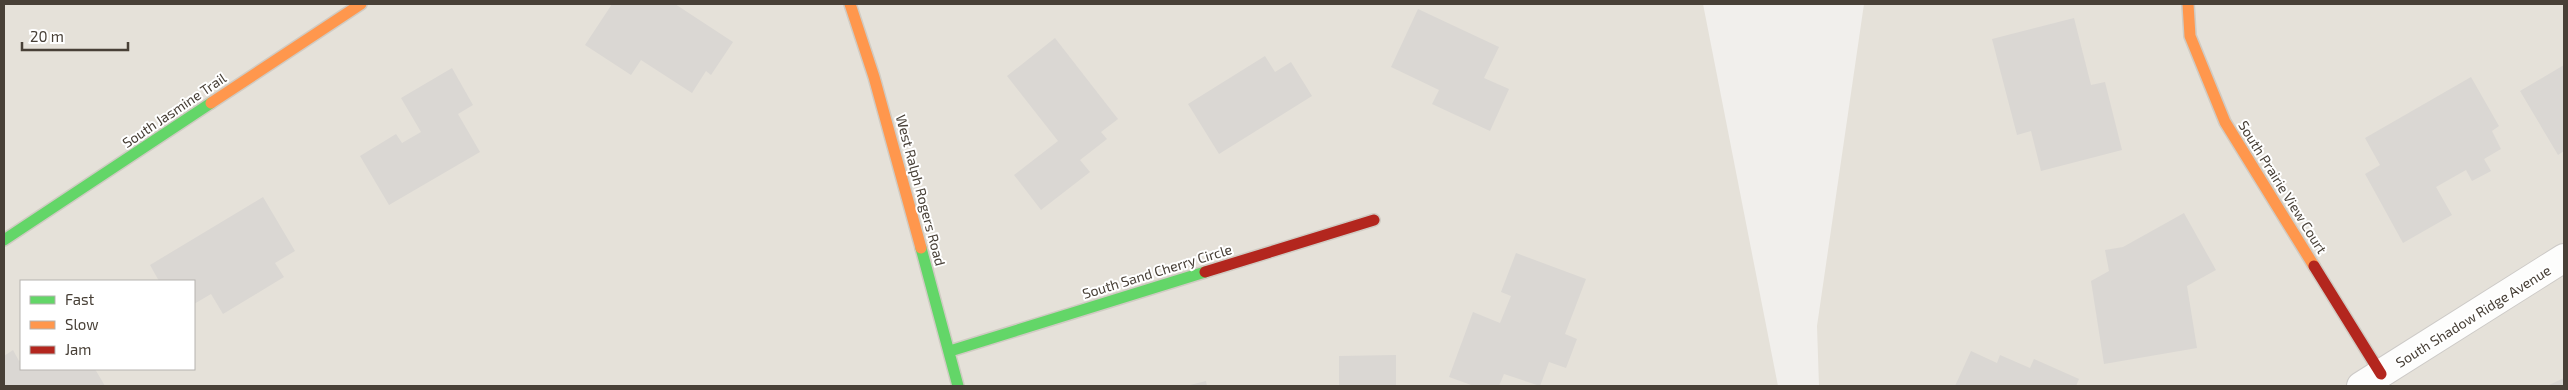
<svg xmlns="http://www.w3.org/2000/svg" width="2568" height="390" viewBox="0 0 2568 390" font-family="'Exo 2',sans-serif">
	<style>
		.residential { fill: #e5e1d9; fill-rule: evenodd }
		.building { fill: #dad7d3 }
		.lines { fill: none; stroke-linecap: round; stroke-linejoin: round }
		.street-casing { stroke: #cdcac7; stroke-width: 30 }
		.fast-casing { stroke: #d0cbc3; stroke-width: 14 }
		.slow-casing { stroke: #d0cbc3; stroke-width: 14 }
		.jam-casing { stroke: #d0cbc3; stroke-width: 14 }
		.street { stroke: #fdfdfc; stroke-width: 28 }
		.fast { stroke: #63d668; stroke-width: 11 }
		.slow { stroke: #ff974d; stroke-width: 11 }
		.jam { stroke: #b3261e; stroke-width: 11 }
		.labels { text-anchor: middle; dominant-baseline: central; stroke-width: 4; stroke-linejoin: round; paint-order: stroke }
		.street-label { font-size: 14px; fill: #484037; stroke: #fff }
	</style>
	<rect width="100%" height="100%" fill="#f1efec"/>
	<path class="residential" d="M 4,4 L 1703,4 L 1778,386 L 4,386 ZM 21,281 L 194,281 L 194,369 L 21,369 Z
		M 1864,4 L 2564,4 L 2564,386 L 1819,386 L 1817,326 Z"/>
	<path class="building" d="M 612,4 L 675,4 L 733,42 L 711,75 L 706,71 L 692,93 L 641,60 L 631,75 L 585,45 Z
		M 1418,9 L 1499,47 L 1484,78 L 1509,89 L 1490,131 L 1432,104 L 1439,90 L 1391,67 Z
		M 2074,18 L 2091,85 L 2105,82 L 2122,150 L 2041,171 L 2031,131 L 2017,135 L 1992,39 Z
		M 1055,38 L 1118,119 L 1101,132 L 1107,139 L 1080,160 L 1090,172 L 1041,210 L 1014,175 L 1058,141 L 1007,76 Z
		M 1265,56 L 1275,72 L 1291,62 L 1312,96 L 1219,154 L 1188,104 Z
		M 2564,65 L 2564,151 L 2558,155 L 2520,91 Z
		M 452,68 L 473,105 L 458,114 L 480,152 L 389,205 L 360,156 L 396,134 L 402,143 L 421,132 L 401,98 Z
		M 2471,77 L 2499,126 L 2492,131 L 2501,149 L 2484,159 L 2491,171 L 2472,181 L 2466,170 L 2436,187 L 2452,215 L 2403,243 L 2365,174 L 2380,165 L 2365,138 Z
		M 263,197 L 295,251 L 275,263 L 284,277 L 223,314 L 211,294 L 194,304 L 194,281 L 159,281 L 150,265 Z
		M 2184,213 L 2216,270 L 2187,286 L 2197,348 L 2104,364 L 2091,281 L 2109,271 L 2105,250 L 2123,247 Z
		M 1516,253 L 1586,279 L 1565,334 L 1577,339 L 1566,368 L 1549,362 L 1540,386 L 1504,374 L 1499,386 L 1474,386 L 1449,377 L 1473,312 L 1500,323 L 1511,296 L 1501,292 Z
		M 13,350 L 19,361 L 21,359 L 21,369 L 95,369 L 105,386 L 4,386 L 4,356 Z
		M 1971,351 L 1997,363 L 2000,355 L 2030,368 L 2034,359 L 2079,379 L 2076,386 L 1955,386 Z
		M 1396,355 L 1396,386 L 1339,386 L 1339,356 Z
		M 2564,378 L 2564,386 L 2547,386 Z
		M 1206,381 L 1207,386 L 1186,386 Z"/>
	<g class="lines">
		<defs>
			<path id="street" d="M 2361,386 L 2564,258"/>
			<path id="fast" d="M 4,240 L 211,103
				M 921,248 L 958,386
				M 950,351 L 1205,272"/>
			<path id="slow" d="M 850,4 L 874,77 L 921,248
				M 2188,4 L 2190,36 L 2225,122 L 2314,266
				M 211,103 L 361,4"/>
			<path id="jam" d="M 2314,266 L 2381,374
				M 1205,272 L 1374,220"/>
		</defs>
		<use href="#street" class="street-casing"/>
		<use href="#fast" class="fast-casing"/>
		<use href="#slow" class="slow-casing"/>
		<use href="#jam" class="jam-casing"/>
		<use href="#street" class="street"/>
		<use href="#fast" class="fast"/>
		<use href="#slow" class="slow"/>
		<use href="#jam" class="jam"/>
	</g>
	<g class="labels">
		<g class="street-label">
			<text transform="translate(174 110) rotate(-34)">South Jasmine Trail</text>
			<text transform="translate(2283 187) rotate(58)">South Prairie View Court</text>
			<text transform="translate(921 190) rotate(75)">West Ralph Rogers Road</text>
			<text transform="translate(1157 271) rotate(-17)">South Sand Cherry Circle</text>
			<text transform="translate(2473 316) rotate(-32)">South Shadow Ridge Avenue</text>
		</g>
	</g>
	<rect width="2568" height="390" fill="none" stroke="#484037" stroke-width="10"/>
	<rect x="20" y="280" width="175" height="90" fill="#ffffff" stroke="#b6b3af"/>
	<rect x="30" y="296" width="25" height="8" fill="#63d668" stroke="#b6b3af"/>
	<text x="65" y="305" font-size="15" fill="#484037">Fast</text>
	<rect x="30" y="321" width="25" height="8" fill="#ff974d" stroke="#b6b3af"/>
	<text x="65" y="330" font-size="15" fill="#484037">Slow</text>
	<rect x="30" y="346" width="25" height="8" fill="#b3261e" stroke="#b6b3af"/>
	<text x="65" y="355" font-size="15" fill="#484037">Jam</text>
	<path d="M22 42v8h106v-8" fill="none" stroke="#484037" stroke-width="2.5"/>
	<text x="30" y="42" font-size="15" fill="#484037" stroke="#ffffff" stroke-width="4" paint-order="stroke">20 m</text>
</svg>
